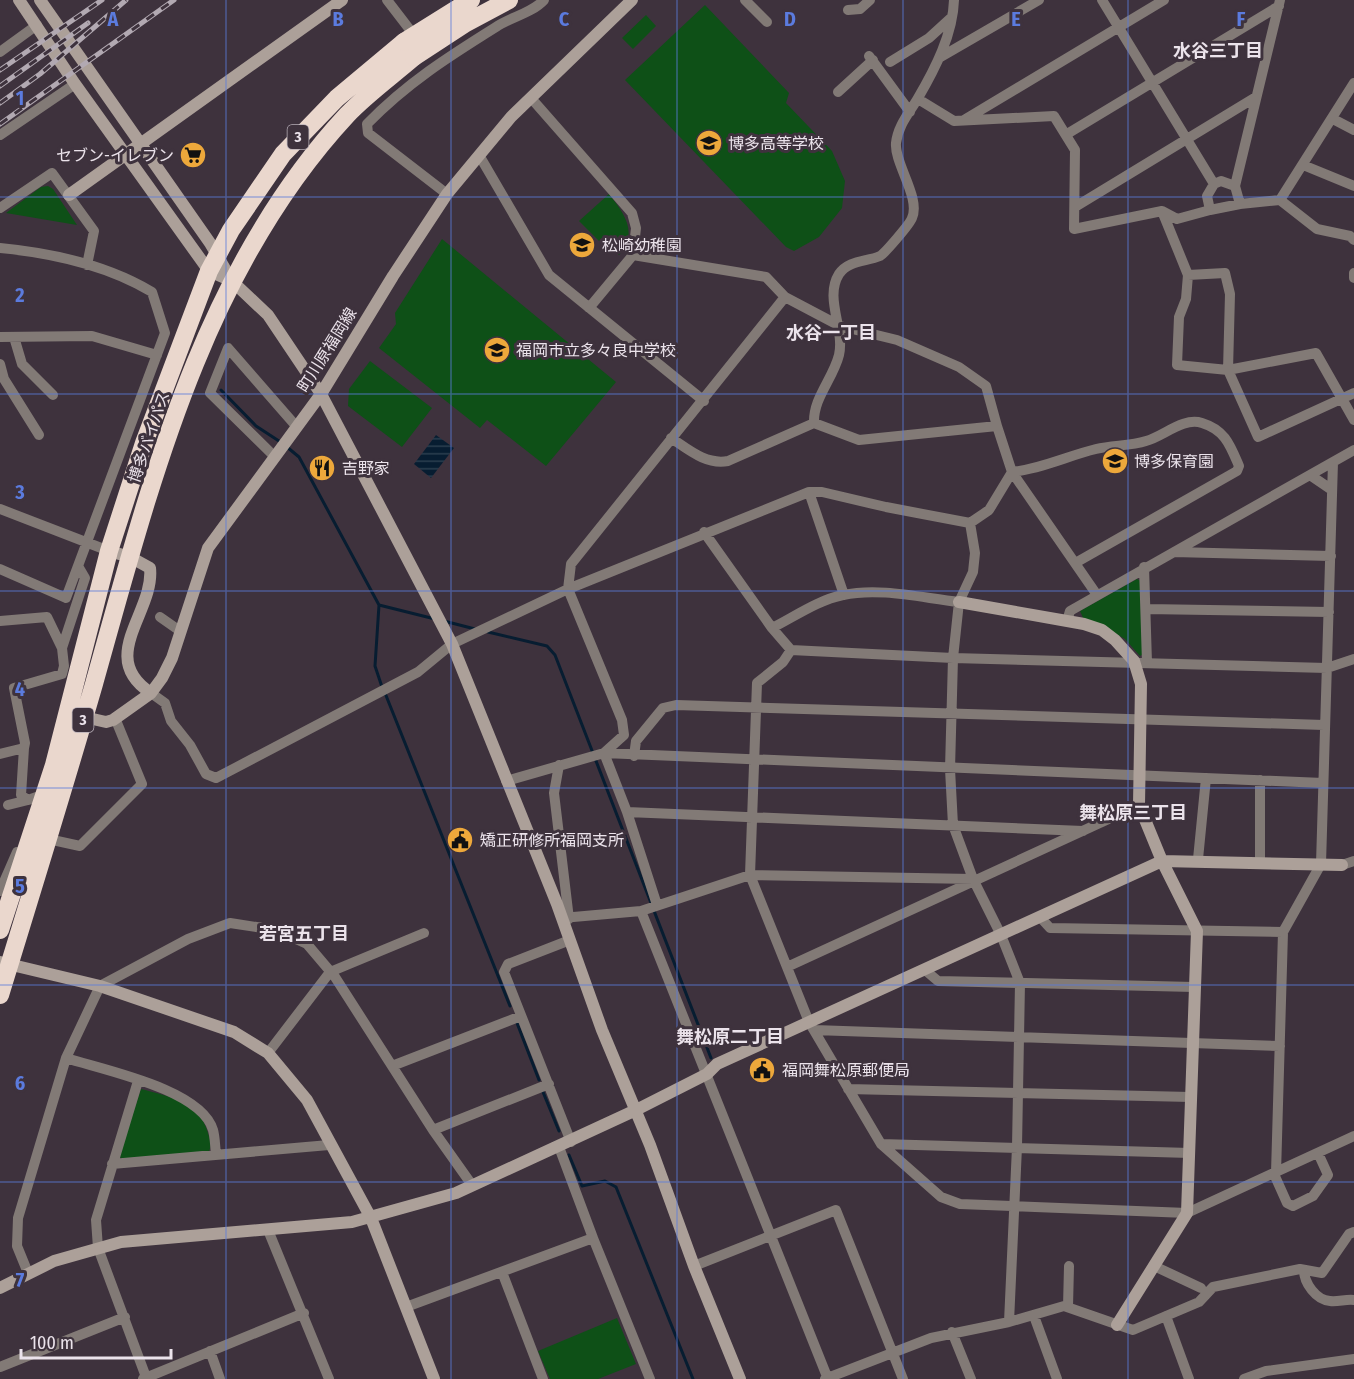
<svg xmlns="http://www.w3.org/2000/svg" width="1354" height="1379" viewBox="0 0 1354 1379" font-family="'Fira Sans Condensed','Noto Sans JP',sans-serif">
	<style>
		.park { fill: #0e5017 }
		.water { fill: url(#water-rules) }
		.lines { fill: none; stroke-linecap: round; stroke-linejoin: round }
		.stream { stroke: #071d31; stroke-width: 3 }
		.street { stroke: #827a76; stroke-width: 10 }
		.secondary { stroke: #aca099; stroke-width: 12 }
		.highway { stroke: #ead7cd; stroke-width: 18 }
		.rail-casing { stroke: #b2a9b2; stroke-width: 5 }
		.rail { stroke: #3e323d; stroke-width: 3; stroke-dasharray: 9; stroke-linecap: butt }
		.highway-bridge { stroke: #ead7cd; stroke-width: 18 }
		.grid { fill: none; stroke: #5b7bde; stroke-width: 1.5; stroke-opacity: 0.55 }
		.labels { text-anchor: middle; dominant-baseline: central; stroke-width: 6; stroke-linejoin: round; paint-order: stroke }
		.shield { fill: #3e323d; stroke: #b7aeb7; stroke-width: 1.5 }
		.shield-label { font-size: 15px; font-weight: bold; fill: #ebe3eb }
		.poi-label { font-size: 16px; fill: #ebe3eb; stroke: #3e323d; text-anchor: start }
		.street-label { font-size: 16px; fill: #ebe3eb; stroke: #3e323d }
		.neighbourhood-label { font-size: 18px; font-weight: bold; fill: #ebe3eb; stroke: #3e323d }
		.grid-label { font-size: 20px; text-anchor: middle; font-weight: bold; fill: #5b7bde; stroke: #3e323d; stroke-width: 6; stroke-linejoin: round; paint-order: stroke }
	</style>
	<defs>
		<pattern id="water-rules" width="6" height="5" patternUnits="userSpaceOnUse" patternTransform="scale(1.5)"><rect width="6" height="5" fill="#071d31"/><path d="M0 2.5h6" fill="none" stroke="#2b3e4f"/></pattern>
	</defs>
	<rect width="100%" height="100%" fill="#3e323d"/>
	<path class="park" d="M 705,5 L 789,93 L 786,103 L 832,151 L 845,181 L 842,208 L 819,237 L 794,251 L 786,247 L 625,80 Z
		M 646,15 L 656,26 L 633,49 L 622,38 Z
		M 48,186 L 53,189 L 77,225 L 6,213 L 41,187 Z
		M 609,194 C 624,213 639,233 619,255 L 602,238 L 599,241 L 579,221 Z
		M 442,239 L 616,382 L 546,466 L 487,420 L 480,428 L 379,348 L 396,324 L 395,313 Z
		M 370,361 L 432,408 L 402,447 L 348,406 L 349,389 Z
		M 1137,579 L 1141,581 L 1143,654 L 1140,656 L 1125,639 L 1108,629 L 1084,620 L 1080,611 Z
		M 141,1089 C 168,1096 200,1102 208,1133 C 210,1140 212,1145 209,1151 L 122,1159 L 119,1156 Z
		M 617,1318 L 636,1364 L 598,1379 L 550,1379 L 538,1351 Z"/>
	<path class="water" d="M 436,435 L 454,448 L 431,478 L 414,464 Z"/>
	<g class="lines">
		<path class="stream" d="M 221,390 L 256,426 L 282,443
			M 287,447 L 299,457 L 379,605 L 375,666 L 382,687
			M 379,605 L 435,619
			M 444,621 L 475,629
			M 488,632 L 547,646 L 555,655 L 711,1058
			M 385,693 L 510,1006
			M 517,1023 L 539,1080
			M 543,1092 L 559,1131
			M 569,1155 L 582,1186 L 605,1181 L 616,1187 L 693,1379"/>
		<path class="street" d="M 387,0 L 417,39
			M 745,0 L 767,22
			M 1102,0 L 1214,184
			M 1280,0 L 1235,186 L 1240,204 L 1280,200 L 1317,229 L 1350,236 L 1354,240
			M 848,10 L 860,9 L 870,0
			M 0,52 L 37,25
			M 869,56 L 910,112
			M 939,58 L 1039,0
			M 890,62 L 929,38 L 952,17
			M 838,92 L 873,60
			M 531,98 L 632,213 L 636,228 L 633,255 L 589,308
			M 918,99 L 954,121 L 1054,116 L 1075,150 L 1074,229 L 1162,211 L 1177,219 L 1210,210 L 1207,196 L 1214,184 L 1221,181 L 1235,186
			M 1333,119 L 1354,130
			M 964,120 L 1164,0
			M 1067,134 L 1279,6
			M 0,135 L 75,84
			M 479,155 L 549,275 L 704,401
			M 1303,165 L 1354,186
			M 447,194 L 368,133 L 367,124 C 407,83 448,57 496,27 C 511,17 532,13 544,0
			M 1280,200 L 1354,83
			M 1075,207 L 1256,97
			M 0,208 L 52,173 L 94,231 L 87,265
			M 1210,210 L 1240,204
			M 1162,211 L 1188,275 L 1225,273 L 1230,294 L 1228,370 L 1316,353 L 1354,420
			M 0,248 C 52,253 107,265 152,292 L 165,333 L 66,598 L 0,569
			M 633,255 L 766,277 L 785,297
			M 1354,273 L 1354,278
			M 1188,275 L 1186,299 L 1179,317 L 1177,365 L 1228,370 L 1258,437 L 1354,393
			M 0,337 L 92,336 L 157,355
			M 14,337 L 22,364 L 53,395
			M 0,364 L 4,379 L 39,435
			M 814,423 C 813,398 833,379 839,355 C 845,329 824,298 839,274 C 849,260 866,262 880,256 C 885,253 910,224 912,218 C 921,198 894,163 896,143 C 898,125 910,112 918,98 C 935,69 953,34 954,0
			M 997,426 L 1012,472 L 1097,595
			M 274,456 L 210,393 L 228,348 L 296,426
			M 1012,472 C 1041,469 1067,456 1096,449 C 1113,445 1130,446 1146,441 C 1164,436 1183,417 1202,423 C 1225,430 1230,445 1239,466 L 1237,471 L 1077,562
			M 1310,475 L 1332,490
			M 809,492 L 844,595
			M 0,509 L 109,551
			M 970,523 L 975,553 L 973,572 L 959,602 L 953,658 L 950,769 L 953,825 L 973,879 L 1001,935 L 1020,983 L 1017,1147 L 1009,1322
			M 704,532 L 772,628 L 791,650 L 953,658 L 1327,668 L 1354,659
			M 1174,552 L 1331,556
			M 1144,567 L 1147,663
			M 1146,609 L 1329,612
			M 160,617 L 180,631
			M 0,621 L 47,617 L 62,648
			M 1067,621 L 1070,611 L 1354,450
			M 772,628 C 794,617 818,600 843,595 C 880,587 922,598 959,602
			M 791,650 L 783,662 L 757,683 L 750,875 L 809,1022 L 881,1144 L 941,1197 L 960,1204 L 1187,1213 L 1354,1136
			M 151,693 L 165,703 L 171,721 L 190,745 L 206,774 L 216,778 L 418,672 L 452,644 L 568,589 L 809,492 L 822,492 L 886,507 L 970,523 L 989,510 L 1012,472
			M 24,748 L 21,795 L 28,800 L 45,794
			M 604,753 L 624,735 L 622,720 L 568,589 L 571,564 L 785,297 L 840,326 L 897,340 L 959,367 L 986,386 L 997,426 L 859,440 L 814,423 L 728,461 C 706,465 689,450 671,438
			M 604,753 L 627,812 L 657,905
			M 0,754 L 24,748 L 25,743 L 14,688 L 62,674 L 64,666 L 62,648 L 85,578 L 78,566
			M 634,756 L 636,741 L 663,708 L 676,705 L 1324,725
			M 559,765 L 554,793 L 569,919
			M 506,781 L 604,753 L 1323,783
			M 8,805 L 28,800
			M 627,812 L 1083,831
			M 48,839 L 80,846 L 142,784 L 115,718
			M 1198,859 L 1206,778
			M 1260,862 L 1260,780
			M 1342,865 L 1354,861
			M 0,891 L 17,852
			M 641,911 L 828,1379
			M 1040,917 L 1050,928 L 1283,932
			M 562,918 L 641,911 L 750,875 L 973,879
			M 570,940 L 508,964 L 504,972 L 571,1142
			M 787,967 L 1139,805
			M 925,970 L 938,981 L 1194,987
			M 814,1030 L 1280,1046
			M 268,1053 L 330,972 L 424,933
			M 66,1058 C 103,1070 201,1089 213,1130 C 215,1137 215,1146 216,1154
			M 392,1066 L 521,1016
			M 138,1081 L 96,1220 L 98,1248 L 146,1377
			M 848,1089 L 1191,1097
			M 433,1130 L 549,1084
			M 881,1144 L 1190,1153
			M 559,1147 L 593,1238 L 650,1379
			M 112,1164 L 329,1145
			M 1276,1173 L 1283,932 L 1321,864 L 1333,462
			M 1274,1174 L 1287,1203 L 1293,1206 L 1313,1196 L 1328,1175 L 1318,1153
			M 268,1230 L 329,1379
			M 694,1266 L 836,1210 L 903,1379
			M 1154,1266 L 1201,1288
			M 1304,1270 C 1304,1283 1316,1300 1330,1301 C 1338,1302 1346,1299 1354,1300
			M 502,1272 L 543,1379
			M 28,1273 L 17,1246 L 18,1218 L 66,1058 L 100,986 L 188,939 L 230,923 L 276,930 L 307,944 L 335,977 L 433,1130 L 472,1185
			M 406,1307 L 593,1238
			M 1068,1307 L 1069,1266
			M 1034,1316 L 1057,1379
			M 1166,1316 L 1189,1379
			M 952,1332 L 971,1379
			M 210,1351 L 220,1379
			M 0,1367 L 125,1317
			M 143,1379 L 304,1313
			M 825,1379 L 931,1338 L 1009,1322 L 1064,1306 L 1133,1330 L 1199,1302 L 1213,1287 L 1300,1269 L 1322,1273 L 1349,1234 L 1354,1232
			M 1244,1379 L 1266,1371 L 1354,1359"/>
		<path class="secondary" d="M 19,0 L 75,84 L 209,271 L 232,281 L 268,315 L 321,394 L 452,644 L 557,904 L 602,1030 L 650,1145 L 694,1266 L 740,1379
			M 40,0 L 210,243 L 232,281
			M 69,195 L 342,0
			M 109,551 L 130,557 L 150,568 C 155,612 96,657 151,693
			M 959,602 L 1084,624 L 1102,630 L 1115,640 L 1134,661 L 1141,684 L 1139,805 L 1162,861 L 1197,931 L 1187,1213 L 1117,1325
			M 84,717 L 106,722 L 113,720 L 151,693 L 162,678 L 172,658 L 208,548 L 321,394 L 393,276 L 447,194 L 511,117 L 632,0
			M 0,962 L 100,986 L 234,1032 L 268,1053 L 307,1100 L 371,1218 L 434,1379
			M 0,1288 L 54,1261 L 121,1242 L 352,1222 L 456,1193 L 636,1110 L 707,1074 L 717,1064 L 1162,861 L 1342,865"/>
		<path class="highway" d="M 0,930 L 54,765 L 109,551 L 144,443 L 209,271 L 231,230 L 283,154 L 337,98 L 404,42
			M 0,995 C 32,891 64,788 94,684 C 150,485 202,271 347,115 C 367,94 392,76 414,57"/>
		<defs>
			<path id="rail" d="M 0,70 L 102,0
				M 0,86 L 88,23
				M 0,103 L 40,74 L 126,0
				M 0,124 L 174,0"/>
		</defs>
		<use href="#rail" class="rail-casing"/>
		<use href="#rail" class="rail"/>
		<path class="highway-bridge" d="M 404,42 L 471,0
			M 414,57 L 466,23 L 509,0"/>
	</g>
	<path class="grid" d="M 226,0 L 226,1379M 451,0 L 451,1379M 677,0 L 677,1379M 903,0 L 903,1379M 1128,0 L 1128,1379M 0,197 L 1354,197M 0,394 L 1354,394M 0,591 L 1354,591M 0,788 L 1354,788M 0,985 L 1354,985M 0,1182 L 1354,1182"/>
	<defs>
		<symbol id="school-disc" viewBox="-11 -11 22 22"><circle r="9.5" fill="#eda83b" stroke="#3e323d"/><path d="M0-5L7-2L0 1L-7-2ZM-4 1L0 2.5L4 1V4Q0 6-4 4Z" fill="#111"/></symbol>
		<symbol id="supermarket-disc" viewBox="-11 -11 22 22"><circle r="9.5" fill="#eda83b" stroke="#3e323d"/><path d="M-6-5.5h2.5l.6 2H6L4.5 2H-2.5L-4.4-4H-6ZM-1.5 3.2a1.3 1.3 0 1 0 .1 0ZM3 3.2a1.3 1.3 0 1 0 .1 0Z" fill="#111"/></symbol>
		<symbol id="restaurant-disc" viewBox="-11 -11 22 22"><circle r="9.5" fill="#eda83b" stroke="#3e323d"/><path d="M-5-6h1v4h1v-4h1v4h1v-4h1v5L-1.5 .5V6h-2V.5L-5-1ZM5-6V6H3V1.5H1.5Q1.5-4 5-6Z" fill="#111"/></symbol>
		<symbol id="civic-disc" viewBox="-11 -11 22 22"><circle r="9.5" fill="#eda83b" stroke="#3e323d"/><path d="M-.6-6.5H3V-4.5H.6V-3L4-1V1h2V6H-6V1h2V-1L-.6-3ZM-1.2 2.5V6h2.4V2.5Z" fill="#111"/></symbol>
	</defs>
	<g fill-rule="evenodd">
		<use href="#school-disc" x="694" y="128" width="30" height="30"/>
		<use href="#supermarket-disc" x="178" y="140" width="30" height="30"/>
		<use href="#school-disc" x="567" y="230" width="30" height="30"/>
		<use href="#school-disc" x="482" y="335" width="30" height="30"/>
		<use href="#school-disc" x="1100" y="446" width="30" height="30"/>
		<use href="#restaurant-disc" x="307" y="453" width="30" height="30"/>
		<use href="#civic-disc" x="445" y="825" width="30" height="30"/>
		<use href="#civic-disc" x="747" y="1055" width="30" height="30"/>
	</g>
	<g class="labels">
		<g class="shield">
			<rect x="287.5" y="125" width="21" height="24" rx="4.5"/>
			<rect x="72.5" y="708" width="21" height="24" rx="4.5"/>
		</g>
		<g class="shield-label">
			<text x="298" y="137">3</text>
			<text x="83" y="720">3</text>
		</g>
		<g class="poi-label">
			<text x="728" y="143">博多高等学校</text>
			<text x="174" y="155" text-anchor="end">セブン-イレブン</text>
			<text x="602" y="245">松崎幼稚園</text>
			<text x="516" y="350">福岡市立多々良中学校</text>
			<text x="1134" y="461">博多保育園</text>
			<text x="342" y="468">吉野家</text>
			<text x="480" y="840">矯正研修所福岡支所</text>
			<text x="782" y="1070">福岡舞松原郵便局</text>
		</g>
		<g class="street-label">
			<text transform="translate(327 350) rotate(-58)">町川原福岡線</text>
			<text transform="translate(149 437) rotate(-71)">博多バイパス</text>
		</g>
		<g class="neighbourhood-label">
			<text x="1218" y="51">水谷三丁目</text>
			<text x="831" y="333">水谷一丁目</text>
			<text x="1133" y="813">舞松原三丁目</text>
			<text x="304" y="934">若宮五丁目</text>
			<text x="730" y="1037">舞松原二丁目</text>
		</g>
	</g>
	<g class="grid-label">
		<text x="113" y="26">A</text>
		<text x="338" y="26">B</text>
		<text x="564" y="26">C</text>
		<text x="790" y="26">D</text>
		<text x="1016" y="26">E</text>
		<text x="1241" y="26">F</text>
		<text x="20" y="105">1</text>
		<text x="20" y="302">2</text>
		<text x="20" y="499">3</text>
		<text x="20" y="696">4</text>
		<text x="20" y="893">5</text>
		<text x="20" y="1090">6</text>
		<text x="20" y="1287">7</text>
	</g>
	<path d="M21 1349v9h150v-9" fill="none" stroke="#ebe3eb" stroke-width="3"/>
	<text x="30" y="1349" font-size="18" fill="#ebe3eb" stroke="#3e323d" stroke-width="4.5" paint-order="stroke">100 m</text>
</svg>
